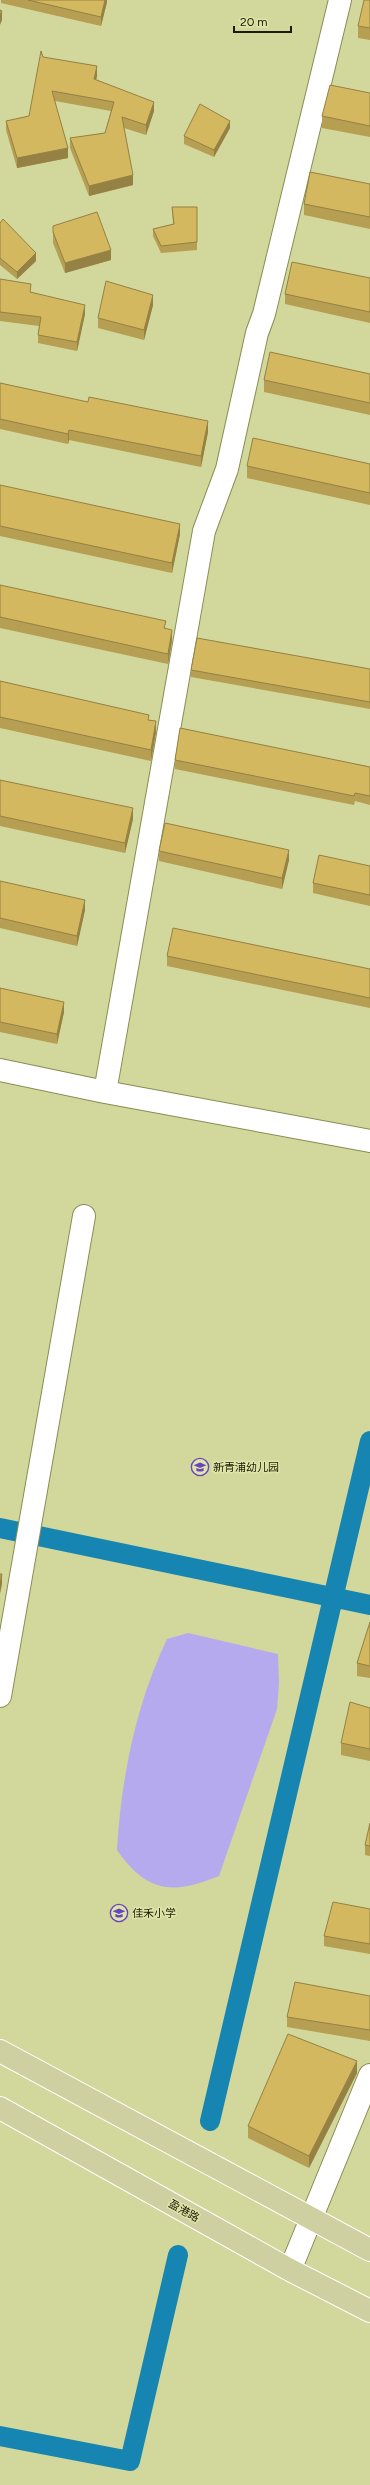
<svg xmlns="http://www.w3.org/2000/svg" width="370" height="2485" viewBox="0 0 370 2485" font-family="Figtree,'Noto Sans SC',sans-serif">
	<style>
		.pitch { fill: #b6aaee }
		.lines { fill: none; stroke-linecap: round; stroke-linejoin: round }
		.canal { stroke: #1785b1; stroke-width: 20 }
		.minor-casing { stroke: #898d54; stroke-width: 24 }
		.major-casing { stroke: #fff; stroke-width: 24 }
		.minor { stroke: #fff; stroke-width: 22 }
		.major { stroke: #ced0a1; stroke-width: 22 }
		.wall { fill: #b69e53 }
		.shaded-wall { fill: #948143 }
		.building { fill: #d4b860; stroke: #948143 }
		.labels { text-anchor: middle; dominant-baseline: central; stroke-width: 3; stroke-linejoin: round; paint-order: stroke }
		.poi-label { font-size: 11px; fill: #1b1c05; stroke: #dfe4a8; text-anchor: start }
		.street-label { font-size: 11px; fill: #1b1c05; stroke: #dfe4a8 }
	</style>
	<rect width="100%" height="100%" fill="#d2d79b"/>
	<path class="pitch" d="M 188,1633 L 278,1654 L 279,1683 L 277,1709 L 219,1876 C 172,1895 147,1893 117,1850 C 121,1778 136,1704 167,1639 Z"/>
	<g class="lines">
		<path class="canal" d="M 0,1528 L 370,1605
			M 210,2121 L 370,1441
			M 0,2436 L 130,2461 L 178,2255"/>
		<defs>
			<path id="minor" d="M 0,1070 L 105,1092 L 370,1141
				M 105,1092 L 204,531 L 227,469 L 257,333 L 264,314 L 340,0
				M 0,1696 L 84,1216
				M 290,2270 L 370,2075"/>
			<path id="major" d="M 0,2051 L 370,2250
				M 0,2108 L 290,2270 L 370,2311"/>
		</defs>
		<use href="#minor" class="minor-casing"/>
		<use href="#major" class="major-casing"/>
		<use href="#minor" class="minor"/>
		<use href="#major" class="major"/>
	</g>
	<path class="wall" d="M 1,0 L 107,0 L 107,2 L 101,26 L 1,3 Z
		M 370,0 L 370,40 L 358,38 L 358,26 Z
		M 43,57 L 97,76 L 96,80 L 154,111 L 146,135 L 124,128 L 133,185 L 89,196 L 70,148 L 70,138 L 105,133 L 111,111 L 55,101 L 68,158 L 17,168 L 6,130 L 6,121 L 29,116 Z
		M 370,93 L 370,137 L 322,128 L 322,116 Z
		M 230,128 L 214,157 L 184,144 L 184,136 Z
		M 370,184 L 370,229 L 304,215 L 304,204 Z
		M 172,207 L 197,207 L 197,250 L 161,253 L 153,236 L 153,229 L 173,224 Z
		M 0,223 L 36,261 L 17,279 L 0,265 Z
		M 53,226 L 111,260 L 65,273 L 53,243 Z
		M 370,278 L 370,323 L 285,304 L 285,294 Z
		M 0,279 L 85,314 L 77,351 L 38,343 L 38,335 L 39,326 L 0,321 Z
		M 153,305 L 144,340 L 98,328 L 98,318 Z
		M 370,374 L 370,415 L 264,392 L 264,380 Z
		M 0,383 L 208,432 L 201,467 L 69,440 L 68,444 L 0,429 Z
		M 370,464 L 370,505 L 247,478 L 247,466 Z
		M 0,485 L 180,534 L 172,573 L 0,536 Z
		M 0,585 L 166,628 L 172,640 L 168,664 L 0,628 Z
		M 370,669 L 370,709 L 191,677 L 191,670 Z
		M 0,681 L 149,720 L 156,732 L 151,761 L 0,728 Z
		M 175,760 L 357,764 L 370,767 L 370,805 L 355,801 L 354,805 L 175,769 Z
		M 0,780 L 133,819 L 125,853 L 0,826 Z
		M 159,851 L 289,860 L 282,889 L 159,861 Z
		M 370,866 L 370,906 L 313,893 L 313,883 Z
		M 0,881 L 85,910 L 77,946 L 0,928 Z
		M 167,956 L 370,969 L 370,1008 L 167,966 Z
		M 0,988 L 64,1012 L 57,1044 L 0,1032 Z
		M 370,1622 L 370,1678 L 357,1676 L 357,1663 Z
		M 370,1708 L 370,1761 L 341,1755 L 341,1743 Z
		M 370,1823 L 370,1856 L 365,1855 L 365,1845 Z
		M 370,1909 L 370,1954 L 324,1946 L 324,1936 Z
		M 370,1996 L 370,2041 L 287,2027 L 287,2017 Z
		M 357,2073 L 309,2168 L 248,2138 L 248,2126 Z"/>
	<path class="shaded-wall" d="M 105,0 L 107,0 L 107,2 L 101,26 L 101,17 Z
		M 2,11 L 2,20 L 0,25 L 0,15 Z
		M 97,66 L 97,76 L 94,89 L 94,79 Z
		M 154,102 L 154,111 L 146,135 L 146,125 Z
		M 230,121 L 230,128 L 214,157 L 214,150 Z
		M 68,148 L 68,158 L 17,168 L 17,158 Z
		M 133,175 L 133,185 L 89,196 L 89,186 Z
		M 111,250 L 111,260 L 65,273 L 65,263 Z
		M 36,253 L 36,261 L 17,279 L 17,272 Z
		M 153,295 L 153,305 L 144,340 L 144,330 Z
		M 85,305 L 85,314 L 77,351 L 77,342 Z
		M 208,421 L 208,432 L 201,467 L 201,456 Z
		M 69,430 L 69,440 L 68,444 L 68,434 Z
		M 180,524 L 180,534 L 172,573 L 172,563 Z
		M 172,630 L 172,640 L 168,664 L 168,654 Z
		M 156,721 L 156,732 L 151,761 L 151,750 Z
		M 133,808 L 133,819 L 125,853 L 125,843 Z
		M 289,850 L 289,860 L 282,889 L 282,878 Z
		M 85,900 L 85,910 L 77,946 L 77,936 Z
		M 64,1002 L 64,1012 L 57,1044 L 57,1034 Z
		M 2,1574 L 2,1584 L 0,1594 L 0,1584 Z
		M 357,2061 L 357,2073 L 309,2168 L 309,2156 Z"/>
	<path class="building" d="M 28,0 L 105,0 L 101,17 Z
		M 364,0 L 370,0 L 370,28 L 358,26 Z
		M 0,10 L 2,11 L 0,15 Z
		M 41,51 L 43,57 L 97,66 L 94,79 L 154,102 L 146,125 L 122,117 L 133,175 L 89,186 L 70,138 L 105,133 L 114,102 L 52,91 L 68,148 L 17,158 L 6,121 L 29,116 Z
		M 330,85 L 370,93 L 370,126 L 322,116 Z
		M 200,104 L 230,121 L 214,150 L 184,136 Z
		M 310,172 L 370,184 L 370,217 L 304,204 Z
		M 172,207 L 197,207 L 197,242 L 161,246 L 153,229 L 174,224 Z
		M 97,212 L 111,250 L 65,263 L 53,232 L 53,226 Z
		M 3,219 L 36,253 L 17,272 L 0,258 L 0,223 Z
		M 292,262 L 370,278 L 370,312 L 285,294 Z
		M 0,279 L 31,284 L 30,292 L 85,305 L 77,342 L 38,335 L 41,317 L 0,312 Z
		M 106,281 L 153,295 L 144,330 L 98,318 Z
		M 270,352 L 370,374 L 370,403 L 264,380 Z
		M 0,383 L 88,402 L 89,397 L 208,421 L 201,456 L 69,430 L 68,434 L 0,419 Z
		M 253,438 L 370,464 L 370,493 L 247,466 Z
		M 0,485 L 180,524 L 172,563 L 0,526 Z
		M 0,585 L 166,621 L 164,628 L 172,630 L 168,654 L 0,617 Z
		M 197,638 L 370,669 L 370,702 L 191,670 Z
		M 0,681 L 149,715 L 148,720 L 156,721 L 151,750 L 0,717 Z
		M 180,728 L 370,767 L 370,796 L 355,793 L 354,796 L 175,760 Z
		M 0,780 L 133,808 L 125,843 L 0,816 Z
		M 165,823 L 289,850 L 282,878 L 159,851 Z
		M 319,855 L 370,866 L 370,895 L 313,883 Z
		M 0,881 L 85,900 L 77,936 L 0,918 Z
		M 173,928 L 370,969 L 370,998 L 167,956 Z
		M 0,988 L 64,1002 L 57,1034 L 0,1022 Z
		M 0,1574 L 2,1574 L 0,1584 Z
		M 370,1622 L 370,1666 L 357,1663 Z
		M 350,1702 L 370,1708 L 370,1749 L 341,1743 Z
		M 370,1823 L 370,1846 L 365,1845 Z
		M 333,1902 L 370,1909 L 370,1944 L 324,1936 Z
		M 295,1982 L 370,1996 L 370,2030 L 287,2017 Z
		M 288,2034 L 357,2061 L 309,2156 L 248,2126 Z"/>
	<defs>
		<symbol id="school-ring" viewBox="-11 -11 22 22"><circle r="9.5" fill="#dfe4a8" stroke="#6845be" stroke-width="1.5"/><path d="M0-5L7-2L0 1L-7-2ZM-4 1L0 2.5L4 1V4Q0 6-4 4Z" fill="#6845be"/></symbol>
	</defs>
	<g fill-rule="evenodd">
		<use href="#school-ring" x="190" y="1457" width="20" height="20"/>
		<use href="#school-ring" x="109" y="1903" width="20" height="20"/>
	</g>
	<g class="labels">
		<g class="poi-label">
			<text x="213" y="1467">新青浦幼儿园</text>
			<text x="132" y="1913">佳禾小学</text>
		</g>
		<g class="street-label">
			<text transform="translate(184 2211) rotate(29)">盈港路</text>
		</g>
	</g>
	<path d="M234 26v6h57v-6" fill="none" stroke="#1b1c05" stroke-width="2"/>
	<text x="240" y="26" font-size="12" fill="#1b1c05" stroke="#dfe4a8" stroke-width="3" paint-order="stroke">20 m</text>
</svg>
